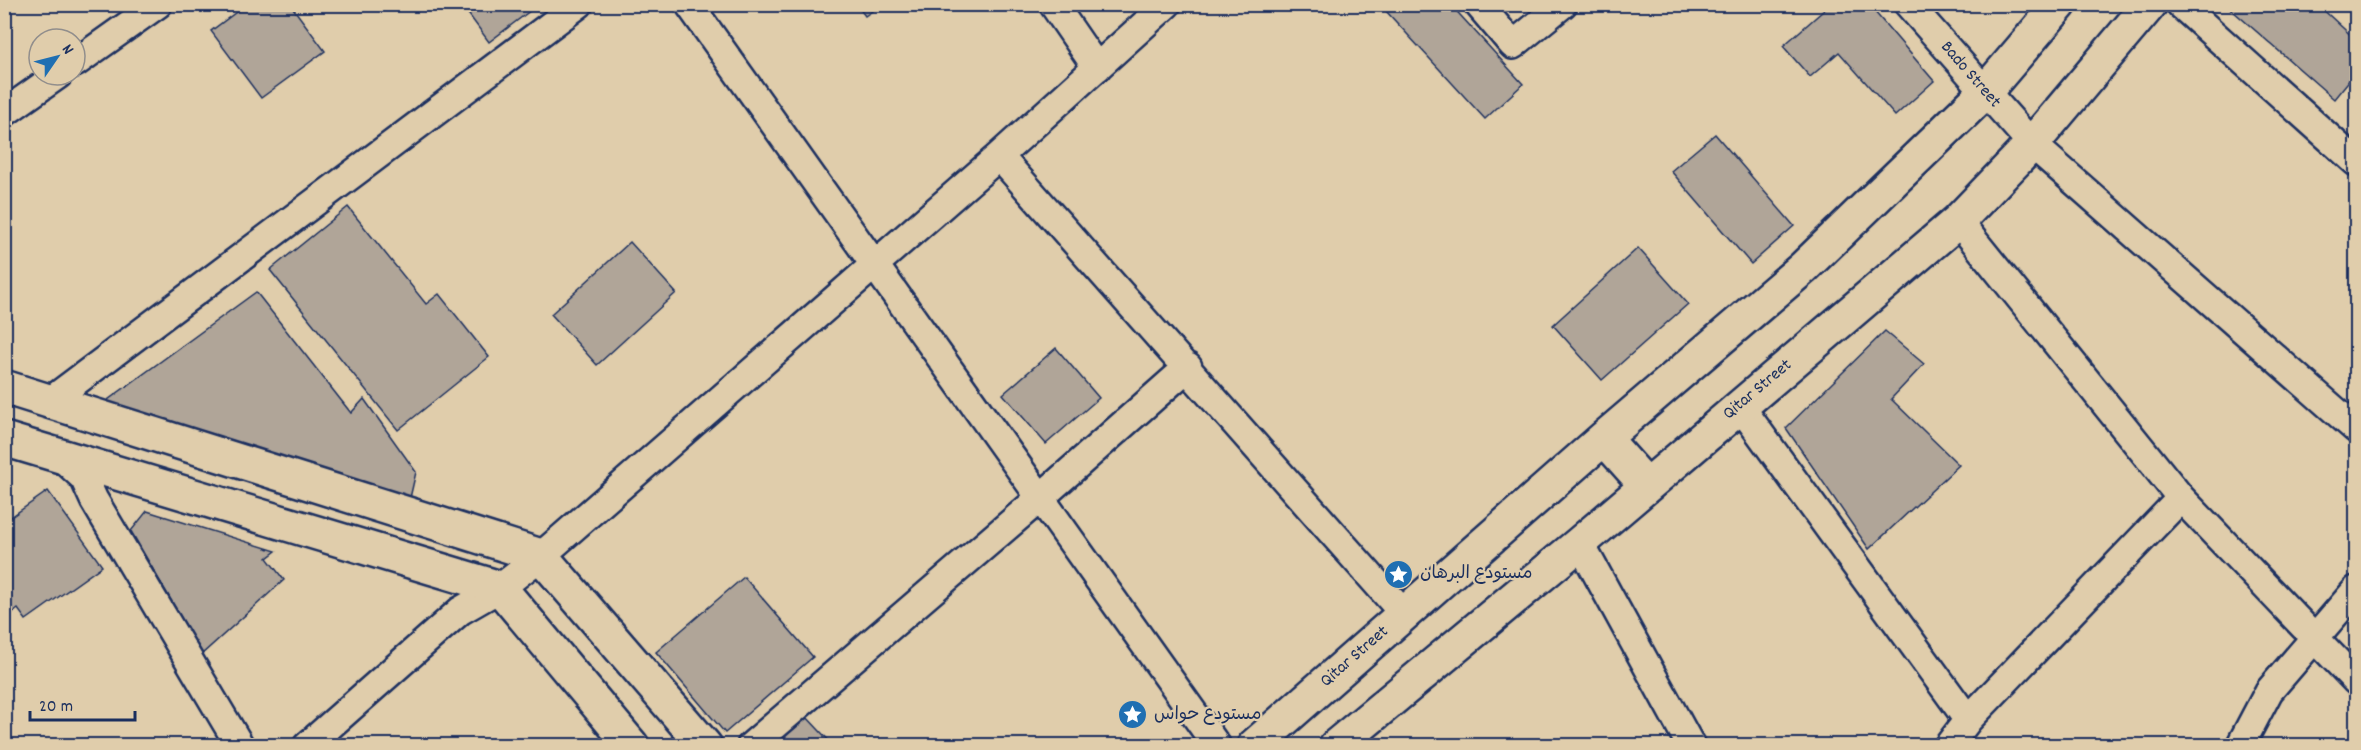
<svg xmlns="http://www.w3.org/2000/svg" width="2361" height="750" viewBox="0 0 2361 750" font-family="Dekko,'Playpen Sans Arabic',sans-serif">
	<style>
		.building { fill: #b0a598; stroke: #1b2f5e; stroke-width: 1.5 }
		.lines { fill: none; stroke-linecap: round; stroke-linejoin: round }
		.minor-casing { stroke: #1b2f5e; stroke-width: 32 }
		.secondary-casing { stroke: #1b2f5e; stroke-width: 38 }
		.primary-casing { stroke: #1b2f5e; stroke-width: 38 }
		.minor { stroke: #e0cdab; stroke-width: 27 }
		.secondary { stroke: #e0cdab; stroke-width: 33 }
		.primary { stroke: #e0cdab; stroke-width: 33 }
		.labels { text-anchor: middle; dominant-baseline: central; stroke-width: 4.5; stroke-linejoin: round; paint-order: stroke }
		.street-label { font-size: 18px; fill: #1b2f5e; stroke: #e0cdab }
		.poi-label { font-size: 18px; fill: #1b2f5e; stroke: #e0cdab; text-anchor: start }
	</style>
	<rect width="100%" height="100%" fill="#e0cdab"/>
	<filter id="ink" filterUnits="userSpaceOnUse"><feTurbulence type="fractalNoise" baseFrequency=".0167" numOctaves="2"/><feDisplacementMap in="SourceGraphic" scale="12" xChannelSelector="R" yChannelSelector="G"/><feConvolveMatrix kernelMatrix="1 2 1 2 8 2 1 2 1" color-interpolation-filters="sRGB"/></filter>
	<g filter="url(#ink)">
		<path class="building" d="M 247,4 L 290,4 L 325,51 L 261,98 L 211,31 Z
			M 461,4 L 539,4 L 489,42 Z
			M 856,4 L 882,4 L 865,16 Z
			M 1393,4 L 1450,4 L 1523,84 L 1485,119 L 1386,11 Z
			M 1831,4 L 1868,4 L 1934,81 L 1895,116 L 1839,52 L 1810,77 L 1783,46 Z
			M 2225,4 L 2317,4 L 2356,40 L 2356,72 L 2334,99 Z
			M 1715,134 L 1794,226 L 1751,264 L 1671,171 Z
			M 348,207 L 426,304 L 439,294 L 489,357 L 398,430 L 270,270 Z
			M 630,242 L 676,293 L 597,365 L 551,314 Z
			M 1638,248 L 1688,304 L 1602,380 L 1553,325 Z
			M 256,292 L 351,413 L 364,399 L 416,472 L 410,498 L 101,405 Z
			M 1885,331 L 1924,364 L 1891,399 L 1959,465 L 1869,549 L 1786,428 Z
			M 1056,348 L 1099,398 L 1046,444 L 1003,394 Z
			M 48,491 L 102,566 L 26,620 L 18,609 L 4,619 L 4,522 Z
			M 147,511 L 276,551 L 267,558 L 284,580 L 202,654 L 131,531 Z
			M 744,577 L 813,657 L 725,733 L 656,652 Z
			M 804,714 L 834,746 L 770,746 Z"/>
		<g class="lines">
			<defs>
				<path id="minor" d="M 689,4 L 1217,746
					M 1053,4 L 1097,68
					M 1478,4 L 1513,45 L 1563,4
					M 1908,4 L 2032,144 L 2356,429
					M 2180,4 L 2356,162
					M 75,63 L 158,4
					M 4,113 L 58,75
					M 999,156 L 1404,614
					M 1958,221 L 2181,498 L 2356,681
					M 50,401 L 579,4
					M 1740,406 L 1968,720
					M 59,455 L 84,478 L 94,500 L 240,746
					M 1580,543 L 1691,746
					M 307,746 L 460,611 L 500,588 L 541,556 L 999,156 L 1167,4
					M 751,746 L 1040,498 L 1188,367
					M 1948,746 L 1968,720 L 2181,498
					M 2240,746 L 2269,691 L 2356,590"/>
				<path id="secondary" d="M 1604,438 L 1646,485
					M 1254,746 L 1604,438 L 1803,268 L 1985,92 L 2060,4
					M 1336,746 L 1580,543 L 1958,221 L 2032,144 L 2150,4"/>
				<path id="primary" d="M 4,387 L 541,556 L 705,746
					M 4,439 L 500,588 L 632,746"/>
			</defs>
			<use href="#minor" class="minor-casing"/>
			<use href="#secondary" class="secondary-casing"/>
			<use href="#primary" class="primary-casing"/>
			<use href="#minor" class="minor"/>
			<use href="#secondary" class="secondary"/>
			<use href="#primary" class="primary"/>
		</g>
	</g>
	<defs>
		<symbol id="sight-disc" viewBox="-11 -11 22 22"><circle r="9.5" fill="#1f6fb2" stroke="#e0cdab"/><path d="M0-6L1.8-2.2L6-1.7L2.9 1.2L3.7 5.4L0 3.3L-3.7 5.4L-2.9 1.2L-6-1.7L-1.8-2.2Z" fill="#fff"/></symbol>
	</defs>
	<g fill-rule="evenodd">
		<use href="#sight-disc" x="1382" y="558" width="33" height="33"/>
		<use href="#sight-disc" x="1116" y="698" width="33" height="33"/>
	</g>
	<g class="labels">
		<g class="street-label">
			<text transform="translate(1970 75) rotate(49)">Bado Street</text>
			<text transform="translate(1758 390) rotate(-40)">Qitar Street</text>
			<text transform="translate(1355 657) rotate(-41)">Qitar Street</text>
		</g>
		<g class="poi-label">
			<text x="1420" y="574">مستودع البرهان</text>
			<text x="1154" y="715">مستودع حواس</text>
		</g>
	</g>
	<rect width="2361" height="750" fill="none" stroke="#e0cdab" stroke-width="24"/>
	<rect x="12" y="12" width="2337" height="726" fill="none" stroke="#1b2f5e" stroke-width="2" filter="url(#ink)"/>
	<g transform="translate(57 57) rotate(55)"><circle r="28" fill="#e0cdab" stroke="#918e8c" stroke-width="1.5"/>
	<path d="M0-4.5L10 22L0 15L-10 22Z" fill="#1f6fb2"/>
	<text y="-9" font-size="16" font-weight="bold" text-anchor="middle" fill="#1b2f5e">N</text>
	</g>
	<path d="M30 711v9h105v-9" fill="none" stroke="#1b2f5e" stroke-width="3"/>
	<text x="39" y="711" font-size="18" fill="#1b2f5e" stroke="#e0cdab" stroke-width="4.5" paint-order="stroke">20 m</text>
</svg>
